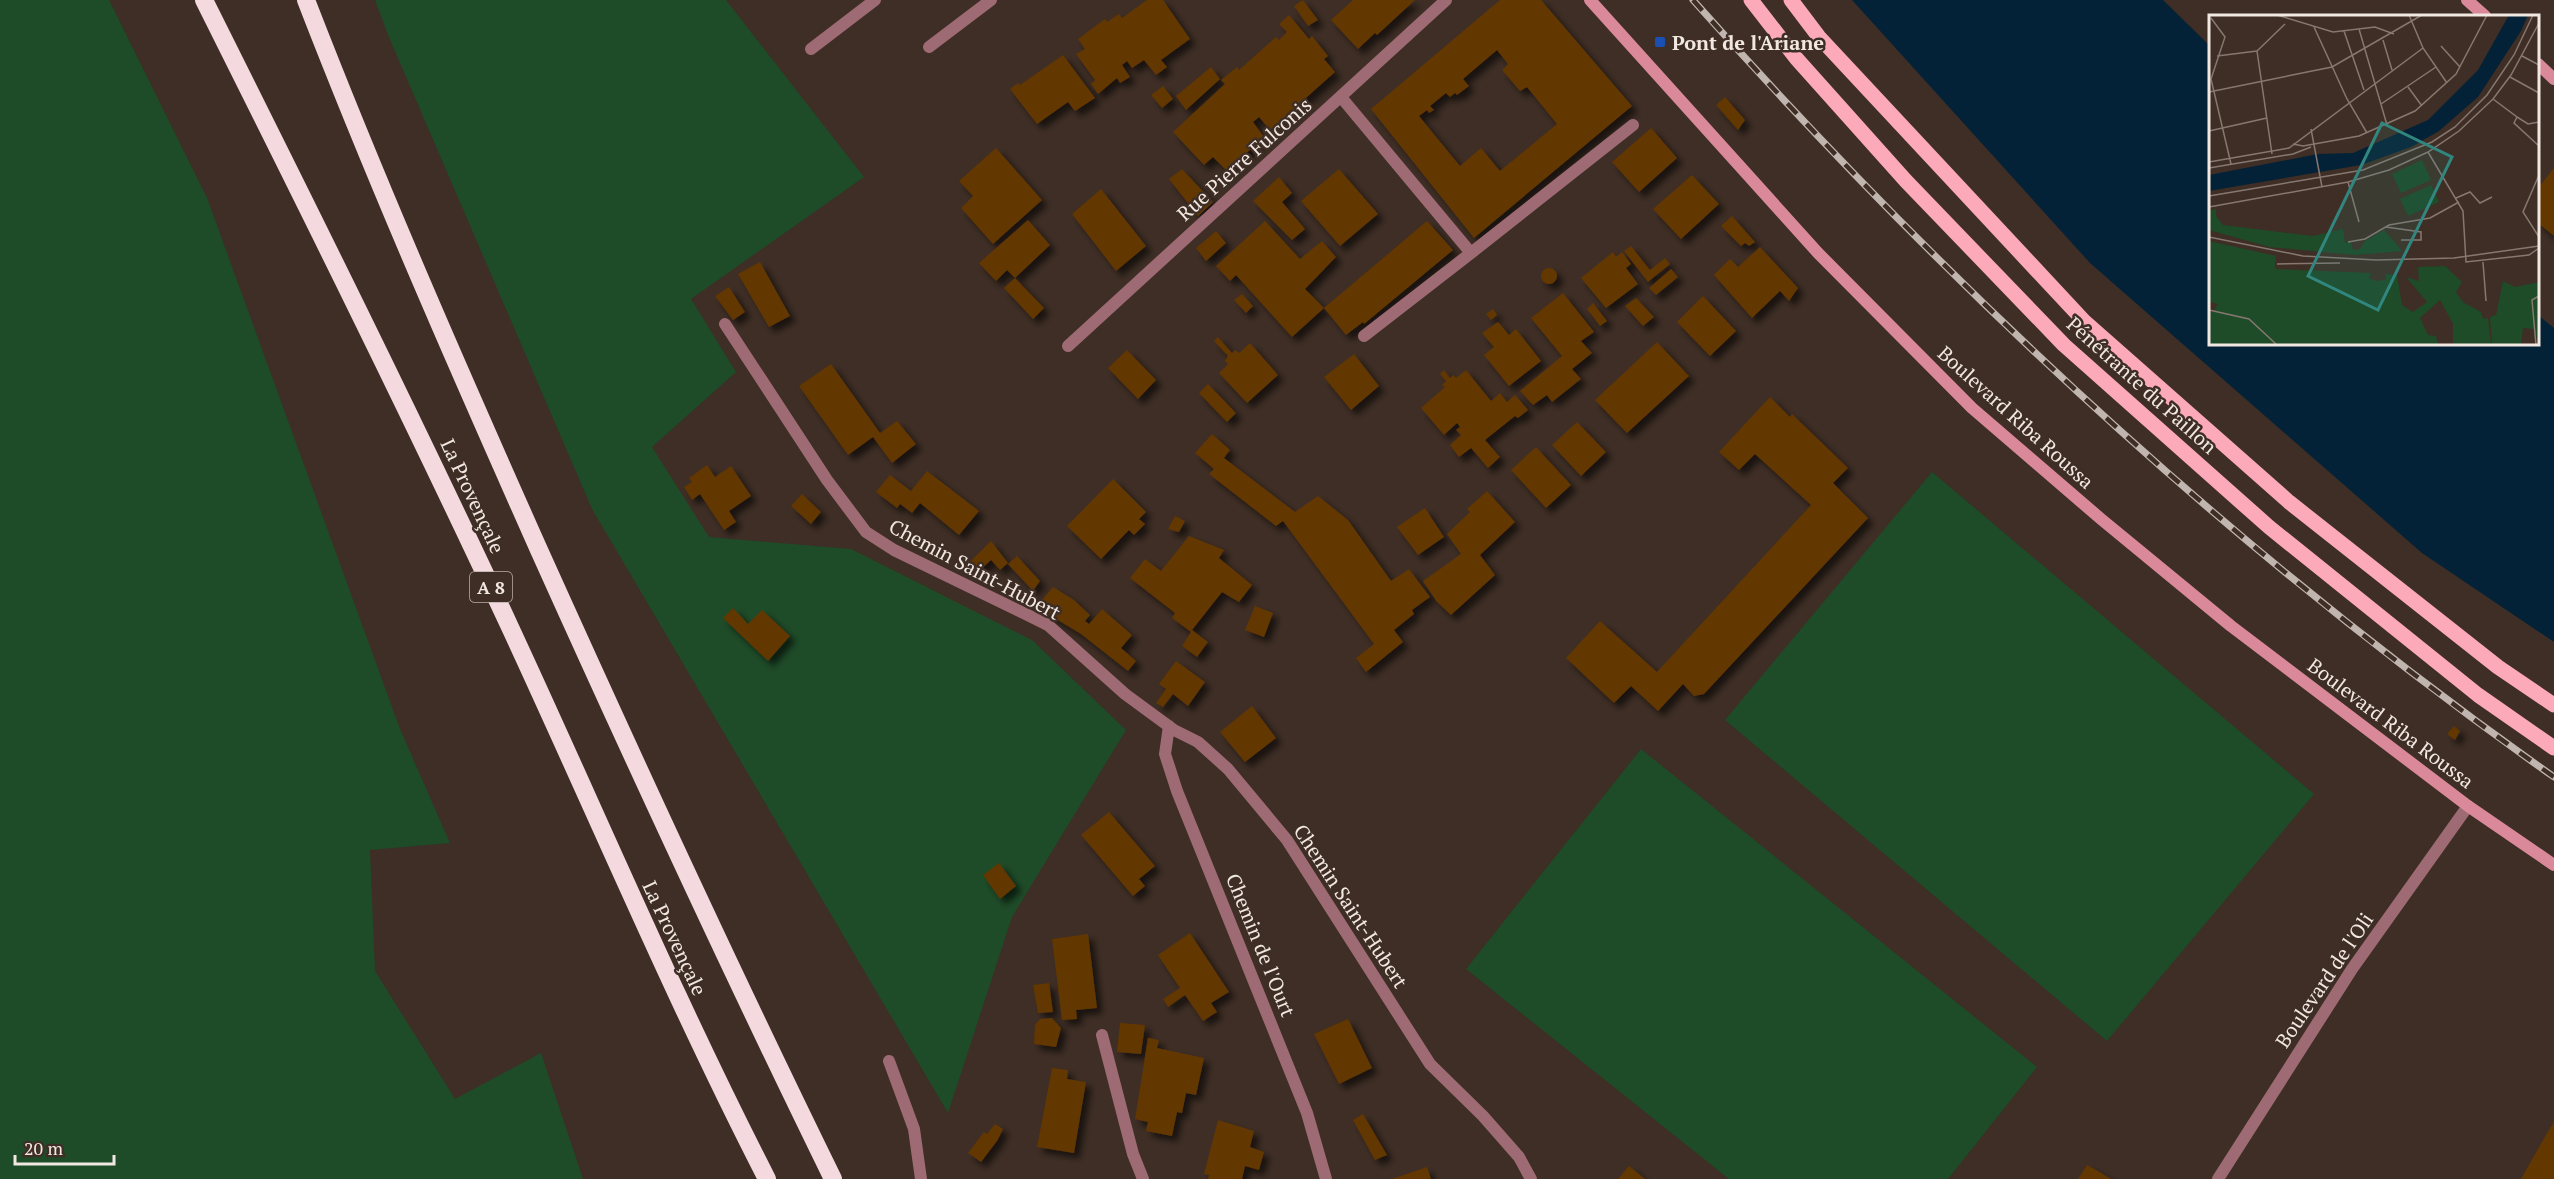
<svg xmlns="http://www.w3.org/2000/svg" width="2554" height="1179" viewBox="0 0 2554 1179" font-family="'PT Serif',serif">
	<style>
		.green { fill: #1e4b28 }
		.water { fill: #042237 }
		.building { fill: #633700; fill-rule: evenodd; filter: url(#shadow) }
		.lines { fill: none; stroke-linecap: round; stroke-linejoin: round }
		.lane { stroke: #9e6b75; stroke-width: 12 }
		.street { stroke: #9e6b75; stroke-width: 12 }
		.secondary { stroke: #da899b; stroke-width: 12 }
		.primary { stroke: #fca9ba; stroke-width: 15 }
		.highway { stroke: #f4d9de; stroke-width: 18 }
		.rail-casing { stroke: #c1b5af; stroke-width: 7 }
		.rail { stroke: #3e2e25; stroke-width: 4.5; stroke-dasharray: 14; stroke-linecap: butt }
		.transit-dot { fill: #1a4fb4; stroke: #3e2e25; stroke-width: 2 }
		.labels { text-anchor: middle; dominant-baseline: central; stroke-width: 5; stroke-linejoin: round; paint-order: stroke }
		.shield { fill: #3e2e25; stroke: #bcb0a9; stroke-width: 1.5 }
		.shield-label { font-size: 18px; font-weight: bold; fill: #f2e8e2 }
		.poi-label { font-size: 20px; font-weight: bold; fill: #f2e8e2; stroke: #3e2e25; text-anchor: start }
		.street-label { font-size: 20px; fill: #f2e8e2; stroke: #3e2e25 }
		.inset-road { fill: none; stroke: #867871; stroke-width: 1.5 }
		.view { fill: #31877f; fill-opacity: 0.15; stroke: #31877f; stroke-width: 3 }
		.inset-edge { fill: none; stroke: #f2e8e2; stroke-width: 3 }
	</style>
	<defs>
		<filter id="shadow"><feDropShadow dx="5.5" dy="5.5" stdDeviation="3" flood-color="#0009"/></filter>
	</defs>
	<rect width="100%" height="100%" fill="#3e2e25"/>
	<path class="green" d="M 0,0 L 109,0 L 207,198 L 400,729 L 450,843 L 370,850 L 375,971 L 455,1099 L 541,1053 L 583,1179 L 0,1179 Z
		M 375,0 L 726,0 L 864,177 L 691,299 L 736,372 L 652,447 L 709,537 L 851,549 L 1032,640 L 1126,730 L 1012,917 L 948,1113 L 592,509 L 388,35 Z
		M 1932,472 L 2314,794 L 2107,1041 L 1725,720 Z
		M 1641,749 L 2037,1067 L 1948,1179 L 1729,1179 L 1466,969 Z"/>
	<path class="water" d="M 1852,0 L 2163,0 L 2210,46 L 2210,344 L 2538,344 L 2538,315 L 2554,328 L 2554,642 L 2422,553 L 2090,263 Z"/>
	<path class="building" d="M 1147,0 L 1163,0 L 1190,39 L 1161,60 L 1167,67 L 1156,75 L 1144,60 L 1132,68 L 1127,61 L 1122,65 L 1130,77 L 1120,83 L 1117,78 L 1098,94 L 1091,84 L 1095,80 L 1076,54 L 1085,49 L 1078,39 L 1105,19 L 1107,22 L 1119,14 L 1122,18 Z
		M 1303,0 L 1318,20 L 1308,26 L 1294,6 Z
		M 1353,0 L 1415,0 L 1377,35 L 1375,33 L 1358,49 L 1331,20 Z
		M 1500,0 L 1541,0 L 1632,106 L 1474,238 L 1371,109 ZM 1497,50 L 1508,64 L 1502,70 L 1520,91 L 1527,87 L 1557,124 L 1500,171 L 1481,148 L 1460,166 L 1419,116 L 1427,110 L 1429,113 L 1434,110 L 1430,106 L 1446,93 L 1450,97 L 1455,93 L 1457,95 L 1469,86 L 1463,79 Z
		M 1289,15 L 1309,39 L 1312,36 L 1328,56 L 1324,59 L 1335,72 L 1270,130 L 1259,117 L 1253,122 L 1264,137 L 1227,171 L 1213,157 L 1204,165 L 1173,132 L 1225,84 L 1221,80 L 1237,67 L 1239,70 L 1276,37 L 1279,40 L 1287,32 L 1279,24 Z
		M 1063,55 L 1095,98 L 1075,111 L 1068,102 L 1037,124 L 1010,89 L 1018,83 L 1020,85 Z
		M 1211,67 L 1220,79 L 1186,110 L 1176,96 Z
		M 1163,86 L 1173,99 L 1162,108 L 1151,95 Z
		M 1725,97 L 1745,120 L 1738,130 L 1716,105 Z
		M 1651,128 L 1677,158 L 1639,192 L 1612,162 Z
		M 996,148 L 1042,200 L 993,244 L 961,208 L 973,196 L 959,181 Z
		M 2554,168 L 2554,236 L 2538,223 L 2538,188 Z
		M 1182,169 L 1213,202 L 1198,216 L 1169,179 Z
		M 1339,169 L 1378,214 L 1340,246 L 1301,201 Z
		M 1692,175 L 1719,204 L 1681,239 L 1653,209 Z
		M 1279,177 L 1292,193 L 1282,202 L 1305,229 L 1292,240 L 1253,201 Z
		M 1101,189 L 1146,246 L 1116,271 L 1072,214 Z
		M 1732,216 L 1755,242 L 1749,246 L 1745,243 L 1741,246 L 1721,226 Z
		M 1028,220 L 1050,245 L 1015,278 L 1007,270 L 996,281 L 979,263 Z
		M 1265,221 L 1300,259 L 1322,241 L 1336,257 L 1305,289 L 1324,308 L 1292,337 L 1236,275 L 1230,281 L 1216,266 Z
		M 1427,221 L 1453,250 L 1364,324 L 1363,322 L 1346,335 L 1324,308 Z
		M 1216,231 L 1226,243 L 1206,261 L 1196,248 Z
		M 1631,246 L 1650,270 L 1665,258 L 1670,264 L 1648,282 L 1624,251 Z
		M 1760,247 L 1798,288 L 1789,301 L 1780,291 L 1752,318 L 1714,275 L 1730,259 L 1738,267 Z
		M 1613,252 L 1616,257 L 1622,252 L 1631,264 L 1626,268 L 1638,284 L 1606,308 L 1581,278 Z
		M 760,262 L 790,316 L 769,327 L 738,274 Z
		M1541 276a8 8 0 1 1 16 0a8 8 0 1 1-16 0Z
		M 1671,269 L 1678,277 L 1656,295 L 1649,288 Z
		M 1015,278 L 1044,308 L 1033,319 L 1004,288 Z
		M 729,287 L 745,312 L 733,320 L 715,296 Z
		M 1563,293 L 1594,332 L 1581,341 L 1592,353 L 1572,369 L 1581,379 L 1552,402 L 1547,395 L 1533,405 L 1520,391 L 1562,356 L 1531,318 Z
		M 1242,294 L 1253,306 L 1246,313 L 1234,300 Z
		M 1703,296 L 1736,331 L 1710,356 L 1677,322 Z
		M 1636,298 L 1654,317 L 1643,326 L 1625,306 Z
		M 1593,303 L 1607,321 L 1600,326 L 1587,309 Z
		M 1493,309 L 1497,315 L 1491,320 L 1486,314 Z
		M 1498,322 L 1509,335 L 1516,329 L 1541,361 L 1509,386 L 1484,355 L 1494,347 L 1482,333 Z
		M 1218,337 L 1232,353 L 1235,350 L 1239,353 L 1250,343 L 1278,375 L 1247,403 L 1219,373 L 1228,364 L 1225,361 L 1228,356 L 1214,341 Z
		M 1657,342 L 1689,376 L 1627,433 L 1595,400 Z
		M 1127,350 L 1156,380 L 1138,399 L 1108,368 Z
		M 1354,354 L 1379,386 L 1351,410 L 1324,377 Z
		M 831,364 L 880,433 L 897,421 L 916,444 L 892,463 L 873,437 L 848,455 L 799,386 Z
		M 1444,370 L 1450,378 L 1453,375 L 1456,378 L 1466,370 L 1491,401 L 1500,393 L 1507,402 L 1515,395 L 1528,410 L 1518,418 L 1515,416 L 1485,440 L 1500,457 L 1488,468 L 1471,448 L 1459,457 L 1450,445 L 1461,435 L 1456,430 L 1460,427 L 1457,423 L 1444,435 L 1421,408 L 1445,387 L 1442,385 L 1446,381 L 1440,374 Z
		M 1208,384 L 1236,413 L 1227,422 L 1199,393 Z
		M 1770,397 L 1790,417 L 1792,414 L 1848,468 L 1833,483 L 1868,518 L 1704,694 L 1694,696 L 1683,684 L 1658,711 L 1631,686 L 1614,703 L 1566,658 L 1600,621 L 1657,672 L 1811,505 L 1755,454 L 1739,470 L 1719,452 Z
		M 1577,422 L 1606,452 L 1581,476 L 1552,445 Z
		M 1212,434 L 1230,450 L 1224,458 L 1295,512 L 1318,496 L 1348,520 L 1391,581 L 1409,569 L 1430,597 L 1412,610 L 1414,614 L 1394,630 L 1403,642 L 1366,672 L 1356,658 L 1374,644 L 1283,521 L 1276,526 L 1209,474 L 1214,469 L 1195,453 Z
		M 1536,447 L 1571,485 L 1546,508 L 1511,470 Z
		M 707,465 L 715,477 L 731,466 L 751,496 L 729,511 L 736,522 L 724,530 L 700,494 L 692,500 L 684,487 L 692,482 L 689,478 Z
		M 927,471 L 979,511 L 959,535 L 920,503 L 912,513 L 900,504 L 897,508 L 876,492 L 890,475 L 911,491 Z
		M 1113,479 L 1146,512 L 1139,519 L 1145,524 L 1134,535 L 1129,530 L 1101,559 L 1067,526 Z
		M 1487,491 L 1515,522 L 1480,555 L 1495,575 L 1451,615 L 1437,602 L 1423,581 L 1461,554 L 1447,534 L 1470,512 L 1467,509 Z
		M 802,494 L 821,512 L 811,524 L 791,506 Z
		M 1425,508 L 1444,537 L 1418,555 L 1397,527 Z
		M 1175,516 L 1185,521 L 1179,532 L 1168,529 Z
		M 1189,536 L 1224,550 L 1219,558 L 1252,585 L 1239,602 L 1222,592 L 1192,630 L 1208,642 L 1197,657 L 1182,646 L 1191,632 L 1172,618 L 1175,613 L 1130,578 L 1145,559 L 1161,571 Z
		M 991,541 L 1008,563 L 1000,570 L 991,560 L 979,571 L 967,565 Z
		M 1017,556 L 1040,581 L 1033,591 L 1008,564 Z
		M 1053,587 L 1074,600 L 1090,615 L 1085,621 L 1089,624 L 1102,609 L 1132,635 L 1121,648 L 1136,661 L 1128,671 L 1081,634 L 1036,607 Z
		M 1255,606 L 1273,613 L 1264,637 L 1245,630 Z
		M 733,608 L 748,624 L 762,610 L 790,636 L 768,661 L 723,618 Z
		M 1176,661 L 1205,682 L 1188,706 L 1173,694 L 1163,707 L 1156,703 L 1166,689 L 1159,684 Z
		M 1252,706 L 1276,738 L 1245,762 L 1220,732 Z
		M 2454,726 L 2460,731 L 2455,740 L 2447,734 Z
		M 1109,812 L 1155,866 L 1139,879 L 1145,886 L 1133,896 L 1081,835 Z
		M 999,863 L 1016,886 L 1000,899 L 983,875 Z
		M 1190,933 L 1229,992 L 1211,1003 L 1217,1012 L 1203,1021 L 1185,995 L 1168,1007 L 1163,999 L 1180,988 L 1158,955 Z
		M 1088,934 L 1097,1008 L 1076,1010 L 1077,1019 L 1062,1020 L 1052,939 Z
		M 1049,983 L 1053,1012 L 1038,1013 L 1033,985 Z
		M 1052,1018 L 1061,1028 L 1056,1047 L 1034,1044 L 1035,1025 L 1040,1019 Z
		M 1348,1019 L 1372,1068 L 1339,1084 L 1314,1034 Z
		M 1120,1023 L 1145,1025 L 1141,1054 L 1117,1052 Z
		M 1148,1038 L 1159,1040 L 1157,1048 L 1204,1058 L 1196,1095 L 1186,1093 L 1182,1113 L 1177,1112 L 1172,1136 L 1146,1131 L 1148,1122 L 1135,1119 Z
		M 1052,1068 L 1068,1070 L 1067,1079 L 1086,1082 L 1074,1153 L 1037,1147 Z
		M 1363,1114 L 1387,1155 L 1375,1160 L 1353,1120 Z
		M 1218,1120 L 1254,1131 L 1250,1147 L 1264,1152 L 1259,1170 L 1245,1166 L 1242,1179 L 1208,1179 L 1209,1175 L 1204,1174 Z
		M 2554,1122 L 2554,1179 L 2521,1179 L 2547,1133 Z
		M 995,1124 L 1003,1129 L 997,1141 L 981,1162 L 968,1153 L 984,1132 L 987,1134 Z
		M 2087,1165 L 2096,1170 L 2111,1179 L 2078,1179 Z
		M 1629,1166 L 1645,1179 L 1618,1179 Z
		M 1427,1167 L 1431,1179 L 1392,1179 Z"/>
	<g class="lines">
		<path class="lane" d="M 929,47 L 991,0
			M 811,49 L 875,0
			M 1341,97 L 1471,253 L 1633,125
			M 1364,336 L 1471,253
			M 889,1061 L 914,1129 L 921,1179"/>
		<path class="street" d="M 725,324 L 827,480 L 866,532 L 894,550 L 1048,625 L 1125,694 L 1174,730 L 1198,742 L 1228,769 L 1287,840 L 1430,1064 L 1483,1116 L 1519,1157 L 1531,1179
			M 1068,346 L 1446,0
			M 1169,726 L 1165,754 L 1177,791 L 1307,1113 L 1326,1179
			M 1102,1035 L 1133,1154 L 1143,1179
			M 2218,1179 L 2352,969 L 2468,806"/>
		<path class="secondary" d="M 1590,0 L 1818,253 L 1972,408 L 2101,519 L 2231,626 L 2468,806 L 2554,865
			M 2467,0 L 2485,16
			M 2538,64 L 2554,79"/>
		<path class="primary" d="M 1751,0 L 1796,58 L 1906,181 L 2064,345 L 2269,527 L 2478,695 L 2554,748
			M 1791,0 L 1819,37 L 2084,321 L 2289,502 L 2498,667 L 2554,705"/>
		<path class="highway" d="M 204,0 C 308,208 411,415 509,625 C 595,810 674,998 767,1179
			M 306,0 C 378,186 458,368 539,550 C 634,761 731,971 833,1179"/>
		<defs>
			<path id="rail" d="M 1693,0 C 1950,289 2237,554 2554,777"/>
		</defs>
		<use href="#rail" class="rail-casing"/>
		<use href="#rail" class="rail"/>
	</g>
	<rect class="transit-dot" x="1654" y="36" width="12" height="12" rx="3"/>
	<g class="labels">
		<rect class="shield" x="470" y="572" width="42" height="30" rx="4.5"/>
		<g class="shield-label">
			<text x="491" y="587">A 8</text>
		</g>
		<g class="poi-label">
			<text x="1672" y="42">Pont de l'Ariane</text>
		</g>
		<g class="street-label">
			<text transform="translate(1244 159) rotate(-42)">Rue Pierre Fulconis</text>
			<text transform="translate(2142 385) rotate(42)">Pénétrante du Paillon</text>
			<text transform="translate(2016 417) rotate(42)">Boulevard Riba Roussa</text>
			<text transform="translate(473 496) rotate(65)">La Provençale</text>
			<text transform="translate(975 569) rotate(28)">Chemin Saint-Hubert</text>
			<text transform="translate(2391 723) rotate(37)">Boulevard Riba Roussa</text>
			<text transform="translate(1351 906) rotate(57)">Chemin Saint-Hubert</text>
			<text transform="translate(675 938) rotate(65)">La Provençale</text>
			<text transform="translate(1261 945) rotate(68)">Chemin de l'Ourt</text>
			<text transform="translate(2324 980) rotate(-56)">Boulevard de l'Oli</text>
		</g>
	</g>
	<g transform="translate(2209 15)">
		<rect width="330" height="330" fill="#3e2e25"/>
		<path d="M 213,145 L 222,165 L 192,178 L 183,159 ZM 222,170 L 230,187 L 199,201 L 191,184 ZM 7,194 L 7,201 L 14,210 L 104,221 L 134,214 L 136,228 L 142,227 L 144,235 L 151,234 L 156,226 L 175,215 L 193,236 L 146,240 L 60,232 L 0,215 L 0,195 ZM 0,226 L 67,241 L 66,254 L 162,258 L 160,263 L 167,266 L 177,265 L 177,259 L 188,260 L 193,290 L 204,297 L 218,287 L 197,262 L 210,266 L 209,252 L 236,251 L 253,267 L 247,277 L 254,287 L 272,297 L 274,304 L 279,303 L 282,330 L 244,330 L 244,309 L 231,285 L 211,303 L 219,320 L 227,321 L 229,330 L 0,330 L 0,297 L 4,297 L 9,289 L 0,287 ZM 294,266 L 306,272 L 330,267 L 330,330 L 325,314 L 314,313 L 312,330 L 283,330 L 281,302 L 287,300 Z" fill="#1e4b28"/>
		<path d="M 300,0 L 319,0 L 312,16 L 269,82 L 230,116 L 202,132 L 152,150 L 0,176 L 0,160 L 109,139 L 144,138 L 219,105 L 269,55 Z" fill="#042237"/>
		<path class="inset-road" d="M 68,0 L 124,17 L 166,12 L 185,19M 200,0 L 214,33 L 238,68M 2,3 L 16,22 L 2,64 L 22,149M 105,12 L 138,84 L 158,118M 150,14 L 178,110M 135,16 L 155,75M 174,25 L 183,55M 232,31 L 251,52M 48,36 L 63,139M 48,36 L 76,9M 8,41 L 48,36M 313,41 L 330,50M 301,62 L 330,78M 199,72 L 213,91M 0,77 L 123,52 L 213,0M 284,84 L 308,102 L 305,108 L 330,131M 172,89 L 227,52M 308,102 L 319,109 L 330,107M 102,114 L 113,172M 0,116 L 58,103M 84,129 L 94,131 L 150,121 L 206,96 L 247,59 L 278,0M 219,137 L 254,196 L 257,247 L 320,240 L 330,233M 0,147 L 80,133 L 214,33M 0,153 L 84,139 L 102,132M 330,160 L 314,197 L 330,222M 139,167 L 150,207M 0,181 L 154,155 L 223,127 L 246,112 L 278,80 L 305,40 L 324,0M 247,183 L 261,177 L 271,188 L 283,182M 0,192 L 139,167 L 180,155 L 219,137 L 250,116 L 284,84 L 302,60 L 330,8M 177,212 L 212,217 L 212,225 L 192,225M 0,222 L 94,241 L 167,245 L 245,243 L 330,231M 139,227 L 156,224 L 180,210 L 221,203 L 250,187M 274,247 L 277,286M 68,249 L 131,248M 0,295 L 40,304 L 68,330M 116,330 L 143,330M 327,330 L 323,285 L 330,281"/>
		<path class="view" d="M 173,108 L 243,142 L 169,295 L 99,261 Z"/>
		<rect width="330" height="330" class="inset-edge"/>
	</g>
	<path d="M15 1155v9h99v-9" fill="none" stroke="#f2e8e2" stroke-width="3"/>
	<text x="24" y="1155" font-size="18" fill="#f2e8e2" stroke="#3e2e25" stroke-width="4.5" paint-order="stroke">20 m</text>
</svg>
